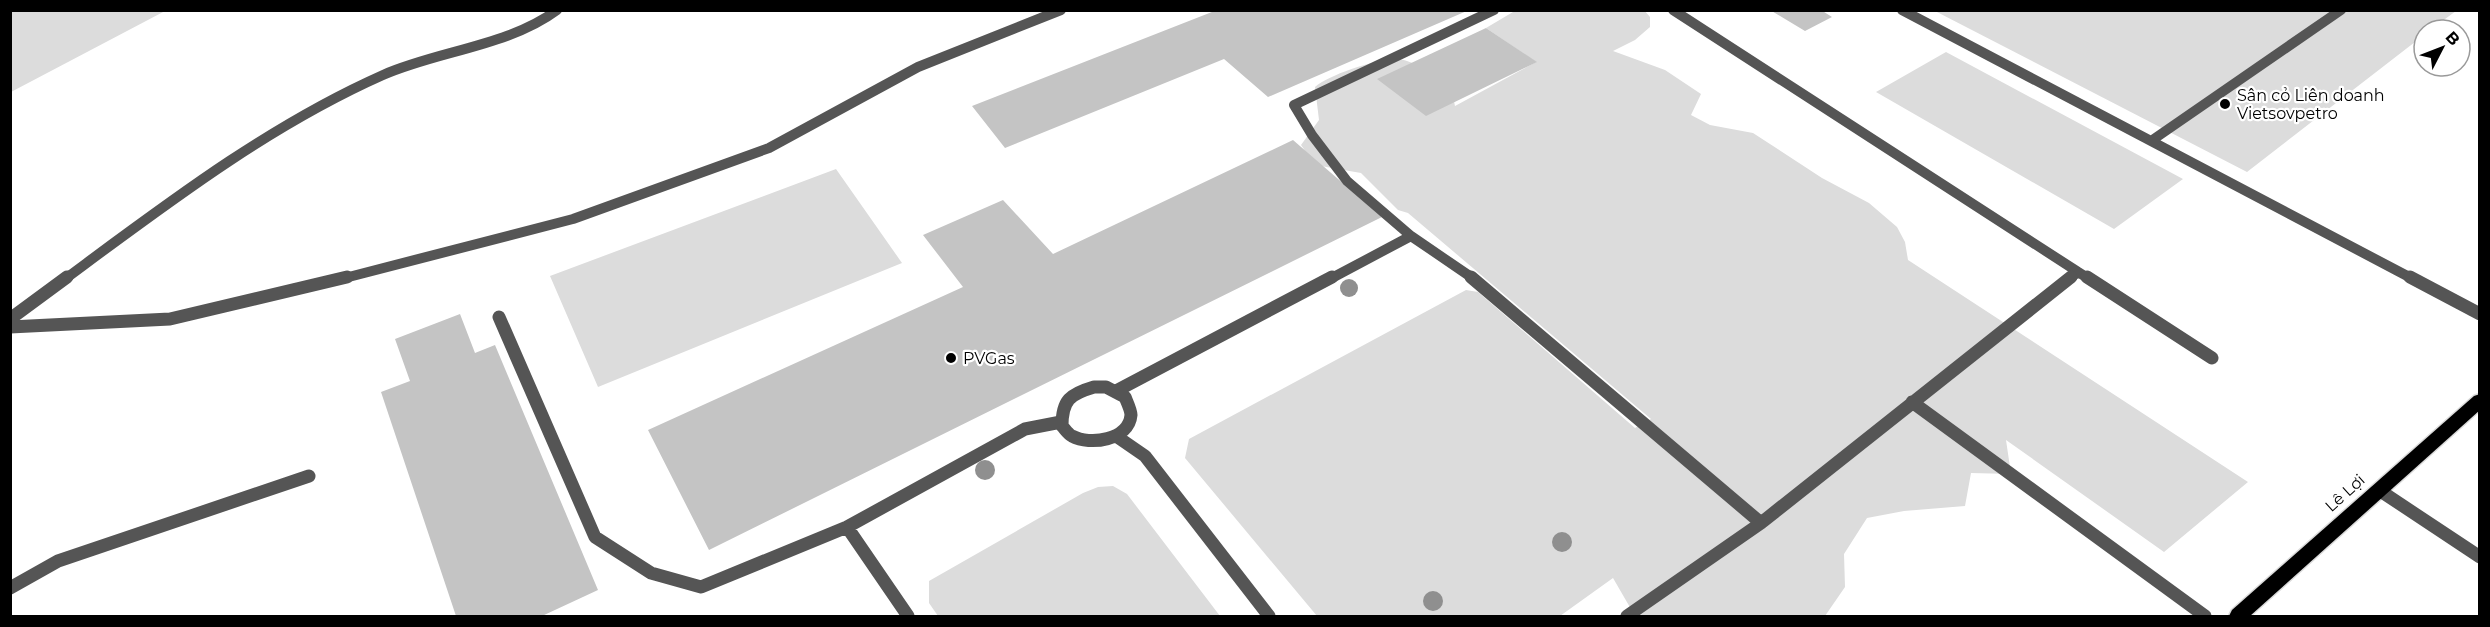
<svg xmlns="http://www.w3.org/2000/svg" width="2490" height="627" viewBox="0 0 2490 627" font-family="Montserrat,sans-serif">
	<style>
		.green { fill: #dcdcdc }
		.building { fill: #c4c4c4 }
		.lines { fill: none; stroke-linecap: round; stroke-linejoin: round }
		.primary-casing { stroke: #dbdbdb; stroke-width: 3 }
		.service-far1 { stroke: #555; stroke-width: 10 }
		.service { stroke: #555; stroke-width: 13 }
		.primary { fill: #000; fill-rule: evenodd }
		.tree { fill: #8f8f8f }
		.poi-dot { fill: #000; stroke: #fff; stroke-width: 2 }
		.labels { text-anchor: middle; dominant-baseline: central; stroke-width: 4.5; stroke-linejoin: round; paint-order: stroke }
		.poi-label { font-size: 16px; fill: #000; stroke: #fff; text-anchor: start }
		.street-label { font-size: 16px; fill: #000; stroke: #fff }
	</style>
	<rect width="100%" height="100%" fill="#fff"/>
	<path class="green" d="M 11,10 L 165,10 L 165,11 L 11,92 Z
		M 1521,10 L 1644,10 L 1650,17 L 1650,27 L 1635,40 L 1613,51 L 1665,70 L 1701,94 L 1691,115 L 1710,125 L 1753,133 L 1822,178 L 1869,203 L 1897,227 L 1905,242 L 1908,260 L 2248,482 L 2164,552 L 2006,440 L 2011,474 L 1971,473 L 1965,506 L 1904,511 L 1867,518 L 1844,554 L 1845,587 L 1825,616 L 1635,616 L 1613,578 L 1560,616 L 1317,616 L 1185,458 L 1189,439 L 1466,290 L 1478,292 L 1635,428 L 1651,419 L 1408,213 L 1398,210 L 1361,173 L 1315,165 L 1301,145 L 1319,120 L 1315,87 C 1330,74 1388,54 1407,61 C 1423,66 1437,79 1451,88 L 1455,106 L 1536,62 L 1486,28 L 1513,12 Z
		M 1935,11 L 2456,11 L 2430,30 L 2424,30 L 2424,35 L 2247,172 Z
		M 1946,52 L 2183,179 L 2114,229 L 1876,92 Z
		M 836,169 L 902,263 L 598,387 L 550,276 Z
		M 1113,486 L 1127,494 L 1220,616 L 938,616 L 929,603 L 929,581 L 1083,493 L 1098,487 Z"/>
	<path class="building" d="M 1217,10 L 1469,10 L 1268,97 L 1224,59 L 1005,148 L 972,106 Z
		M 1770,10 L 1821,10 L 1832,17 L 1805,31 Z
		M 1486,28 L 1537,62 L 1426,116 L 1377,79 Z
		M 1293,140 L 1382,217 L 709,550 L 648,430 L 963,287 L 923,235 L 1003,200 L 1053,254 Z
		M 460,314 L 475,353 L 495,345 L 598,590 L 542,616 L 456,616 L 381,392 L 410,381 L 395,339 Z"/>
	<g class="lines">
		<defs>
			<path id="primary" d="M 2480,394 L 2480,410 L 2250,616 L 2229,616 L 2232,610 L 2474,396 Z"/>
		</defs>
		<use href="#primary" class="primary-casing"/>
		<path class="service-far1" d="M 1673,10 L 2089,279
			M 1902,10 L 2413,279
			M 2151,141 L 2341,10
			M 1411,236 L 1474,279
			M 65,279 C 165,205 268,126 383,75 C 437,51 509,46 557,10
			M 341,279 L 573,219 L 769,148 L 918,67 L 1061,10
			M 1330,279 L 1411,236 L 1347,181 L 1312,135 L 1294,105 L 1494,10
			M 2069,279 L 2078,272"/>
		<path class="service" d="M 1471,277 L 1761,523
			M 2087,277 L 2212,358
			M 2410,277 L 2480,314
			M 499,317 L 595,537 L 651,573 L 701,587 L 847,527 L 1025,429 L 1061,422
			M 10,319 L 67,277
			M 10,327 L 170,319 L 347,277
			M 1094,387 L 1106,387 L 1125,397 C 1127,402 1131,410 1131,415 C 1129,440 1090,446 1072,436 C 1068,434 1065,429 1062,426 C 1062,400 1070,394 1094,387 Z
			M 1116,391 L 1332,277
			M 1912,402 L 2205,616
			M 1116,436 L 1145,456 L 1269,616
			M 2379,490 L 2480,557
			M 847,527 L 908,616
			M 10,588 L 58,561 L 309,476
			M 1627,616 L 1761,523 L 2071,277"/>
		<use href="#primary" class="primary"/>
	</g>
	<g class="tree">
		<circle cx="1349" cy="288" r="9"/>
		<circle cx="985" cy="470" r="10"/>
		<circle cx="1562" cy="542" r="10"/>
		<circle cx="1433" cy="601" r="10"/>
	</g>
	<g class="poi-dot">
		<circle cx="2225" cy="104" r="6"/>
		<circle cx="951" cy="358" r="6"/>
	</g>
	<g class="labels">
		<g class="poi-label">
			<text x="2237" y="95">Sân cỏ Liên doanh<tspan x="2237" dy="18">Vietsovpetro</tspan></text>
			<text x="963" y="358">PVGas</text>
		</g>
		<g class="street-label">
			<text transform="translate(2345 493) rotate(-42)">Lê Lợi</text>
		</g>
	</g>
	<rect width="2490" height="627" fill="none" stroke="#000000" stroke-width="24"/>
	<g transform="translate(2442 48) rotate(48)"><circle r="28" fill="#ffffff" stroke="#999999" stroke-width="1.5"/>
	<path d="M0-4.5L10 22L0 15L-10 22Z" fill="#000000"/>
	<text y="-9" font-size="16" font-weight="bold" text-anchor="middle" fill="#000000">B</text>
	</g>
</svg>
